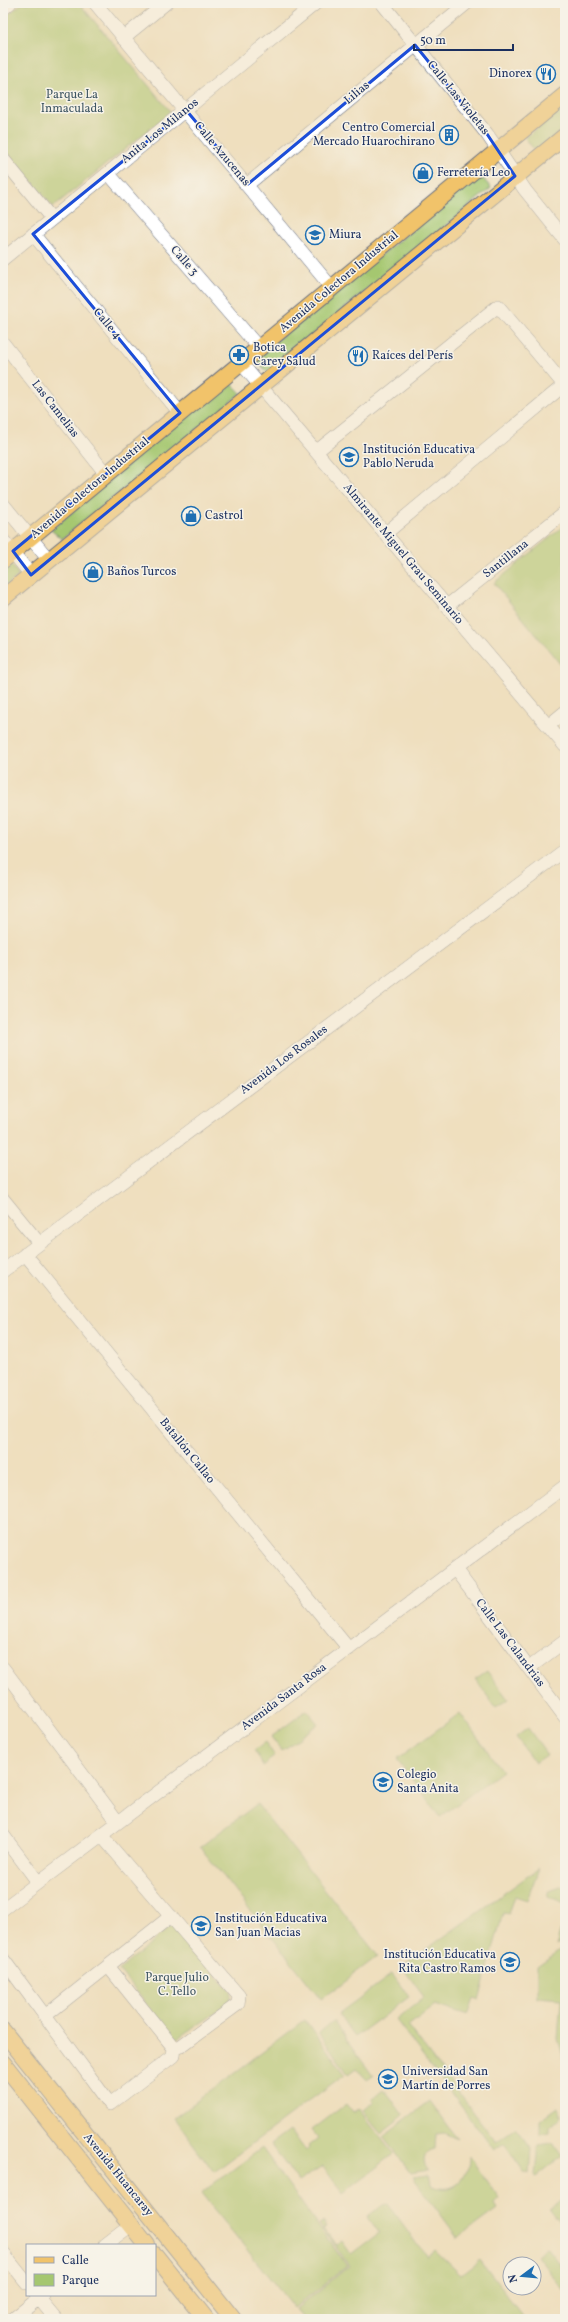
<svg xmlns="http://www.w3.org/2000/svg" width="568" height="2322" viewBox="0 0 568 2322" font-family="Vollkorn,serif">
	<style>
		.green { fill: #a5c770; stroke: #607b67 }
		.lines { fill: none; stroke-linecap: round; stroke-linejoin: round }
		.minor-casing { stroke: #656d80; stroke-width: 14 }
		.major-casing { stroke: #656d80; stroke-width: 18 }
		.minor { stroke: #fff; stroke-width: 13 }
		.major { stroke: #f1c36a; stroke-width: 16 }
		.marked { fill: none; stroke: #1d4ed8; stroke-width: 3; stroke-linejoin: round }
		.labels { text-anchor: middle; dominant-baseline: central; stroke-width: 3; stroke-linejoin: round; paint-order: stroke }
		.poi-label { font-size: 12px; fill: #1b2f5e; stroke: #f7f3e8; text-anchor: start }
		.street-label { font-size: 12px; fill: #1b2f5e; stroke: #f7f3e8 }
		.park-label { font-size: 12px; fill: #3e5562; stroke: #f7f3e8 }
	</style>
	<rect width="100%" height="100%" fill="#f7f3e8"/>
	<filter id="ink" filterUnits="userSpaceOnUse"><feTurbulence type="fractalNoise" baseFrequency=".025" numOctaves="2"/><feDisplacementMap in="SourceGraphic" scale="8" xChannelSelector="R" yChannelSelector="G"/><feConvolveMatrix kernelMatrix="1 2 1 2 8 2 1 2 1" color-interpolation-filters="sRGB"/></filter>
	<filter id="wash" filterUnits="userSpaceOnUse"><feTurbulence type="fractalNoise" baseFrequency=".012" numOctaves="4" result="noise"/><feDisplacementMap in="SourceGraphic" scale="16" xChannelSelector="R" yChannelSelector="G"/><feGaussianBlur stdDeviation="0.9" result="paint"/><feColorMatrix in="noise" values="0 0 0 0 0 0 0 0 0 0 0 0 0 0 0 0 0 1.4 0 .05"/><feComposite in="paint" operator="in"/></filter>
	<g filter="url(#wash)">
		<rect width="100%" height="100%" fill="#efdfbe"/>
		<path class="green" d="M 22,3 L 79,3 L 171,112 L 53,207 L 3,147 L 3,19 Z
			M 565,105 L 565,128 L 536,152 L 525,138 Z
			M 480,175 L 491,188 L 267,372 L 255,358 Z
			M 228,380 L 241,393 L 62,539 L 51,530 Z
			M 565,525 L 565,670 L 494,583 Z
			M 10,563 L 19,575 L 3,589 L 3,568 Z
			M 487,1671 L 508,1699 L 496,1708 L 475,1679 Z
			M 307,1710 L 318,1724 L 282,1751 L 271,1737 Z
			M 460,1713 L 502,1771 L 440,1817 L 397,1759 Z
			M 528,1728 L 547,1755 L 535,1763 L 516,1737 Z
			M 265,1742 L 275,1756 L 262,1766 L 261,1761 L 254,1750 Z
			M 257,1804 L 378,1956 L 321,1999 L 200,1847 Z
			M 539,1868 L 527,1900 L 515,1896 L 509,1914 L 503,1913 L 479,2000 L 473,1998 L 467,2015 L 435,2005 L 408,2026 L 496,2142 L 515,2128 L 531,2148 L 529,2174 L 524,2172 L 504,2143 L 494,2150 L 396,2020 L 424,1997 L 402,1967 Z
			M 561,1886 L 565,1888 L 565,1903 L 547,1896 L 549,1890 Z
			M 172,1925 L 232,1993 L 229,2003 L 178,2038 L 171,2035 L 119,1970 Z
			M 565,1927 L 565,1939 L 556,1945 L 561,1929 Z
			M 565,1946 L 565,2062 L 558,2039 L 561,1999 L 537,1997 L 537,1966 Z
			M 392,1974 L 409,1997 L 355,2037 L 338,2014 Z
			M 305,2020 L 345,2074 L 214,2172 L 174,2118 Z
			M 333,2021 L 373,2076 L 367,2080 L 356,2068 L 348,2074 L 319,2033 Z
			M 384,2089 L 404,2115 L 381,2133 L 363,2111 L 374,2102 L 372,2099 Z
			M 430,2101 L 457,2139 L 444,2133 L 436,2134 L 435,2149 C 424,2151 421,2162 428,2170 L 411,2173 L 383,2136 Z
			M 346,2104 L 353,2113 L 359,2109 L 394,2154 L 343,2193 L 322,2166 L 298,2182 L 271,2144 L 290,2130 L 306,2151 L 309,2148 L 308,2146 L 318,2138 L 312,2130 Z
			M 558,2107 L 561,2117 L 550,2127 L 550,2132 L 540,2134 L 540,2120 Z
			M 553,2143 L 562,2156 L 537,2176 L 535,2175 L 538,2145 Z
			M 262,2148 L 347,2266 L 294,2308 L 201,2193 Z
			M 469,2156 L 499,2199 L 494,2204 L 497,2209 L 458,2238 L 413,2177 L 428,2175 L 433,2186 C 455,2195 470,2177 469,2156 Z
			M 565,2198 L 565,2229 L 550,2210 Z
			M 385,2203 L 388,2204 L 427,2257 L 435,2250 L 461,2275 L 480,2260 L 525,2319 L 303,2319 L 296,2309 L 349,2266 L 319,2224 L 323,2222 L 327,2227 L 324,2229 L 336,2245 L 342,2241 L 351,2254 L 379,2233 L 368,2217 Z
			M 547,2248 L 565,2271 L 565,2292 L 537,2256 Z"/>
	</g>
	<g filter="url(#ink)">
		<g class="lines">
			<defs>
				<path id="minor" d="M 95,3 L 332,288
					M 382,3 L 487,134 L 525,190 L 565,240
					M 3,9 L 10,3
					M 123,38 L 166,3
					M 3,159 L 52,219
					M 108,173 L 259,348
					M 248,184 L 467,3
					M 33,234 L 180,413
					M 3,259 L 316,3
					M 3,343 L 106,474
					M 241,363 L 565,746
					M 317,451 L 498,306 L 565,386
					M 3,504 L 49,560
					M 386,533 L 564,385
					M 3,540 L 31,575
					M 447,606 L 565,512
					M 548,726 L 565,712
					M 3,1199 L 39,1243
					M 25,1254 L 349,1649
					M 3,1271 L 565,850
					M 455,1569 L 565,1717
					M 3,1668 L 118,1822
					M 529,1668 L 565,1641
					M 3,1835 L 38,1882
					M 101,1835 L 239,1996 L 238,2004 L 181,2046 L 174,2048
					M 3,1909 L 565,1486
					M 3,1959 L 110,2104 L 173,2056 L 174,2048
					M 108,1966 L 174,2048
					M 45,2016 L 171,1916
					M 105,2245 L 131,2225
					M 3,2253 L 27,2283
					M 36,2295 L 56,2319
					M 13,2319 L 43,2295"/>
				<path id="major" d="M 3,560 L 565,95
					M 3,598 L 565,136
					M 3,2031 L 233,2319
					M 3,2063 L 147,2245
					M 155,2255 L 206,2319"/>
			</defs>
			<use href="#minor" class="minor-casing"/>
			<use href="#major" class="major-casing"/>
			<use href="#minor" class="minor"/>
			<use href="#major" class="major"/>
		</g>
	</g>
	<path d="M0 0H568V2322H0ZM 415,45 L 487,134 L 515,176 L 31,575 L 13,551 L 180,413 L 33,234 L 186,110 L 248,184 Z" fill="#efdfbe" fill-opacity=".55" fill-rule="evenodd"/>
	<path class="marked" d="M 415,45 L 487,134 L 515,176 L 31,575 L 13,551 L 180,413 L 33,234 L 186,110 L 248,184 Z"/>
	<defs>
		<symbol id="restaurant-ring" viewBox="-11 -11 22 22"><circle r="9.5" fill="#f7f3e8" stroke="#1f6fb2" stroke-width="1.5"/><path d="M-5-6h1v4h1v-4h1v4h1v-4h1v5L-1.5 .5V6h-2V.5L-5-1ZM5-6V6H3V1.5H1.5Q1.5-4 5-6Z" fill="#1f6fb2"/></symbol>
		<symbol id="building-ring" viewBox="-11 -11 22 22"><circle r="9.5" fill="#f7f3e8" stroke="#1f6fb2" stroke-width="1.5"/><path d="M-4-6H4V6H1V3H-1V6H-4ZM-2.5-4.3h1.7v1.8h-1.7ZM.8-4.3h1.7v1.8H.8ZM-2.5-1h1.7V.8h-1.7ZM.8-1h1.7V.8H.8Z" fill="#1f6fb2"/></symbol>
		<symbol id="shop-ring" viewBox="-11 -11 22 22"><circle r="9.5" fill="#f7f3e8" stroke="#1f6fb2" stroke-width="1.5"/><path d="M-5-2.5h2.3a2.7 3.5 0 0 1 5.4 0H5L5.5 6h-11ZM-1.5-2.5h3a1.5 2.3 0 0 0-3 0Z" fill="#1f6fb2"/></symbol>
		<symbol id="school-ring" viewBox="-11 -11 22 22"><circle r="9.5" fill="#f7f3e8" stroke="#1f6fb2" stroke-width="1.5"/><path d="M0-5L7-2L0 1L-7-2ZM-4 1L0 2.5L4 1V4Q0 6-4 4Z" fill="#1f6fb2"/></symbol>
		<symbol id="pharmacy-ring" viewBox="-11 -11 22 22"><circle r="9.5" fill="#f7f3e8" stroke="#1f6fb2" stroke-width="1.5"/><path d="M-2-6h4v4h4v4h-4v4h-4v-4h-4v-4h4Z" fill="#1f6fb2"/></symbol>
		<symbol id="university-ring" viewBox="-11 -11 22 22"><circle r="9.5" fill="#f7f3e8" stroke="#1f6fb2" stroke-width="1.5"/><path d="M0-5L7-2L0 1L-7-2ZM-4 1L0 2.5L4 1V4Q0 6-4 4Z" fill="#1f6fb2"/></symbol>
	</defs>
	<g fill-rule="evenodd">
		<use href="#restaurant-ring" x="535" y="63" width="22" height="22"/>
		<use href="#building-ring" x="438" y="124" width="22" height="22"/>
		<use href="#shop-ring" x="412" y="162" width="22" height="22"/>
		<use href="#school-ring" x="304" y="224" width="22" height="22"/>
		<use href="#pharmacy-ring" x="228" y="344" width="22" height="22"/>
		<use href="#restaurant-ring" x="347" y="345" width="22" height="22"/>
		<use href="#school-ring" x="338" y="446" width="22" height="22"/>
		<use href="#shop-ring" x="180" y="505" width="22" height="22"/>
		<use href="#shop-ring" x="82" y="561" width="22" height="22"/>
		<use href="#school-ring" x="372" y="1771" width="22" height="22"/>
		<use href="#school-ring" x="190" y="1915" width="22" height="22"/>
		<use href="#school-ring" x="499" y="1951" width="22" height="22"/>
		<use href="#university-ring" x="377" y="2068" width="22" height="22"/>
	</g>
	<g class="labels">
		<g class="poi-label">
			<text x="532" y="74" text-anchor="end">Dinorex</text>
			<text x="435" y="128" text-anchor="end">Centro Comercial<tspan x="435" dy="14">Mercado Huarochirano</tspan></text>
			<text x="437" y="173">Ferretería Leo</text>
			<text x="329" y="235">Miura</text>
			<text x="253" y="348">Botica<tspan x="253" dy="14">Carey Salud</tspan></text>
			<text x="372" y="356">Raíces del Perís</text>
			<text x="363" y="450">Institución Educativa<tspan x="363" dy="14">Pablo Neruda</tspan></text>
			<text x="205" y="516">Castrol</text>
			<text x="107" y="572">Baños Turcos</text>
			<text x="397" y="1775">Colegio<tspan x="397" dy="14">Santa Anita</tspan></text>
			<text x="215" y="1919">Institución Educativa<tspan x="215" dy="14">San Juan Macias</tspan></text>
			<text x="496" y="1955" text-anchor="end">Institución Educativa<tspan x="496" dy="14">Rita Castro Ramos</tspan></text>
			<text x="402" y="2072">Universidad San<tspan x="402" dy="14">Martín de Porres</tspan></text>
		</g>
		<g class="street-label">
			<text transform="translate(357 93) rotate(-40)">Lilias</text>
			<text transform="translate(458 98) rotate(51)">Calle Las Violetas</text>
			<text transform="translate(160 131) rotate(-39)">Anita Los Milanos</text>
			<text transform="translate(222 154) rotate(50)">Calle Azucenas</text>
			<text transform="translate(184 261) rotate(49)">Calle 3</text>
			<text transform="translate(339 282) rotate(-40)">Avenida Colectora Industrial</text>
			<text transform="translate(107 324) rotate(50)">Calle 4</text>
			<text transform="translate(55 409) rotate(52)">Las Camelias</text>
			<text transform="translate(90 488) rotate(-40)">Avenida Colectora Industrial</text>
			<text transform="translate(403 554) rotate(50)">Almirante Miguel Grau Seminario</text>
			<text transform="translate(506 559) rotate(-38)">Santillana</text>
			<text transform="translate(284 1060) rotate(-37)">Avenida Los Rosales</text>
			<text transform="translate(187 1451) rotate(51)">Batallón Callao</text>
			<text transform="translate(510 1643) rotate(53)">Calle Las Calandrias</text>
			<text transform="translate(284 1697) rotate(-37)">Avenida Santa Rosa</text>
			<text transform="translate(118 2175) rotate(51)">Avenida Huancaray</text>
		</g>
		<g class="park-label">
			<text x="72" y="95">Parque La<tspan x="72" dy="14">Inmaculada</tspan></text>
			<text x="177" y="1978">Parque Julio<tspan x="177" dy="14">C. Tello</tspan></text>
		</g>
	</g>
	<rect width="568" height="2322" fill="none" stroke="#f7f3e8" stroke-width="16"/>
	<rect x="26" y="2244" width="130" height="52" fill="#f7f3e8" stroke="#9fa5b1"/>
	<rect x="34" y="2257" width="20" height="6" fill="#f1c36a" stroke="#9fa5b1"/>
	<text x="62" y="2264" font-size="12" fill="#1b2f5e">Calle</text>
	<rect x="34" y="2274" width="20" height="12" fill="#a5c770" stroke="#9fa5b1"/>
	<text x="62" y="2284" font-size="12" fill="#1b2f5e">Parque</text>
	<g transform="translate(522 2276) rotate(254)"><circle r="19" fill="#f7f3e8" stroke="#9fa5b1"/>
	<path d="M0-3L7 15L0 10L-7 15Z" fill="#1f6fb2"/>
	<text y="-6" font-size="11" font-weight="bold" text-anchor="middle" fill="#1b2f5e">N</text>
	</g>
	<path d="M414 44v6h99v-6" fill="none" stroke="#1b2f5e" stroke-width="2"/>
	<text x="420" y="44" font-size="12" fill="#1b2f5e" stroke="#f7f3e8" stroke-width="3" paint-order="stroke">50 m</text>
</svg>
